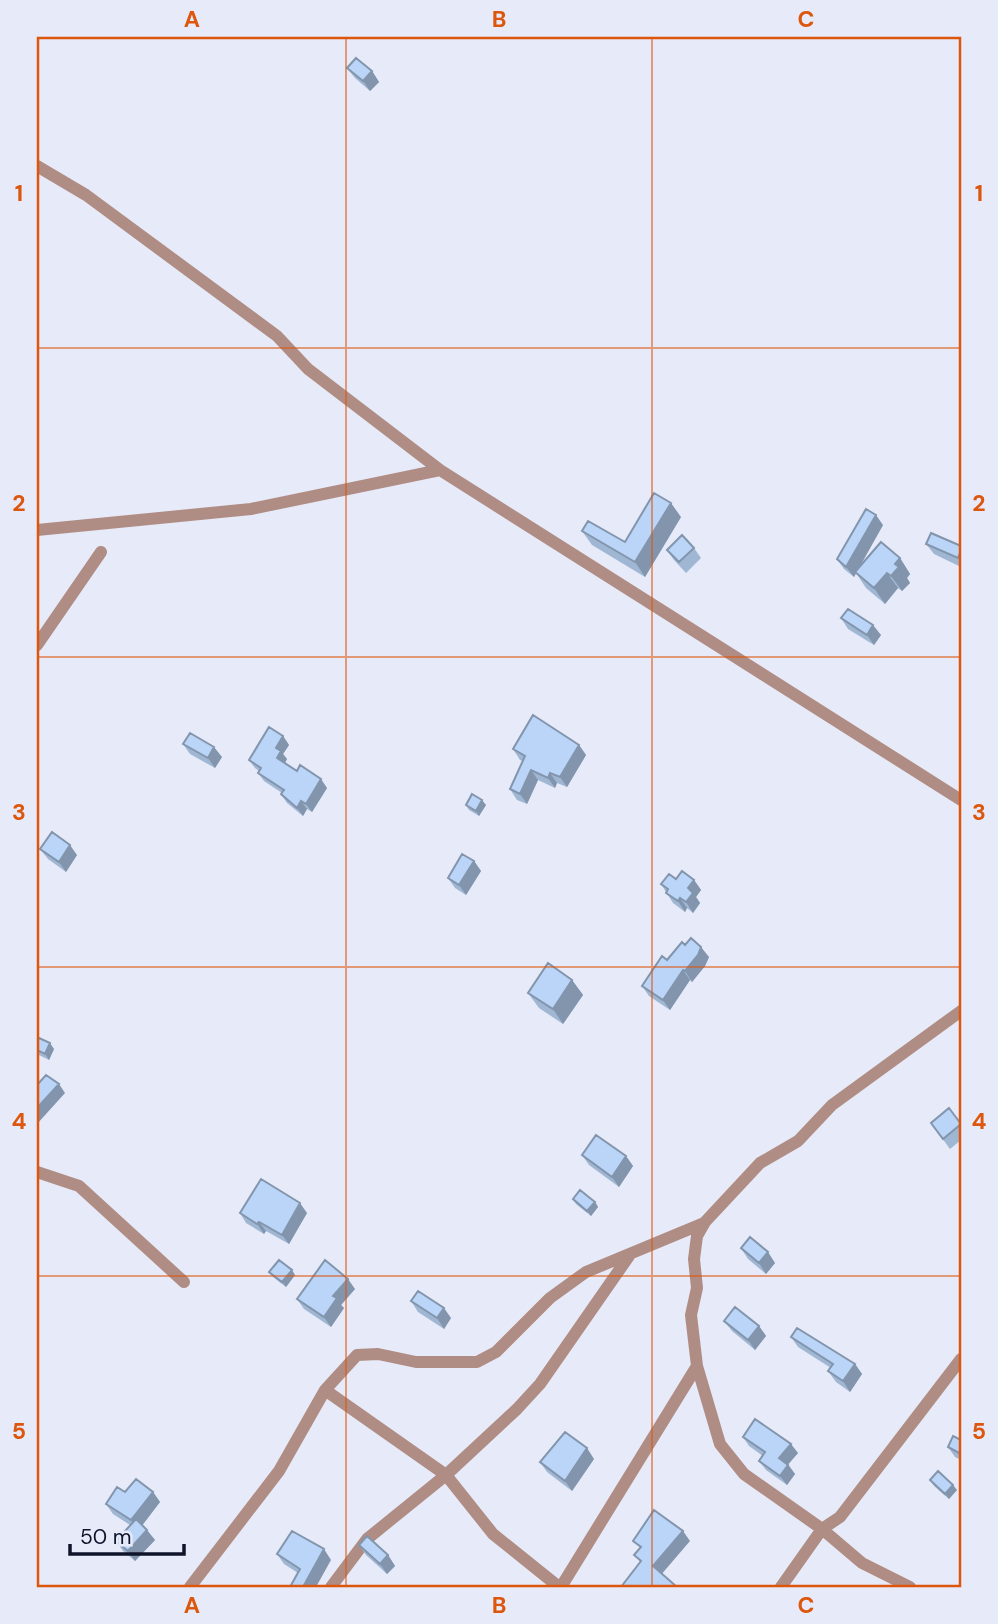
<svg xmlns="http://www.w3.org/2000/svg" width="998" height="1624" viewBox="0 0 998 1624" font-family="'DM Sans',sans-serif">
	<style>
		.lines { fill: none; stroke-linecap: round; stroke-linejoin: round }
		.street { stroke: #b08d84; stroke-width: 12 }
		.wall { fill: #a0b7d4 }
		.shaded-wall { fill: #8295ad }
		.building { fill: #bad5f7; stroke: #8295ad; stroke-width: 2 }
		.grid { fill: none; stroke: #dd560e; stroke-width: 2; stroke-opacity: 0.55 }
		.neatline { fill: none; stroke: #dd560e; stroke-width: 2.5 }
		.grid-label { font-size: 23px; text-anchor: middle; font-weight: bold; fill: #dd560e }
	</style>
	<rect width="100%" height="100%" fill="#e7eaf8"/>
	<g class="lines">
		<path class="street" d="M 37,166 L 86,195 L 277,336 L 308,369 L 440,470 L 961,800
			M 37,530 L 251,509 L 440,470
			M 37,645 L 101,552
			M 37,1172 L 79,1186 L 184,1282
			M 325,1390 L 446,1475 L 493,1534 L 559,1587
			M 190,1587 L 279,1471 L 325,1390 L 357,1355 L 378,1354 L 416,1362 L 477,1362 L 496,1352 L 550,1298 L 586,1272 L 704,1223
			M 331,1587 L 367,1539 L 446,1475 L 517,1409 L 540,1384 L 629,1256
			M 561,1587 L 697,1366
			M 781,1587 L 822,1529 L 840,1517 L 961,1359
			M 910,1587 L 862,1563 L 822,1529 L 744,1474 L 720,1444 L 697,1366 L 691,1315 L 697,1288 L 694,1259 L 697,1236 L 705,1222 L 760,1163 L 798,1141 L 832,1105 L 961,1011"/>
	</g>
	<path class="wall" d="M 347,68 L 372,71 L 379,82 L 370,91 L 355,78 Z
		M 681,517 L 645,577 L 592,545 L 582,531 L 625,542 Z
		M 883,525 L 858,569 L 900,558 L 910,574 L 907,578 L 910,583 L 902,591 L 898,588 L 885,604 L 866,588 L 856,573 L 854,577 L 844,569 L 837,559 Z
		M 926,544 L 961,546 L 961,567 L 934,554 Z
		M 694,548 L 701,558 L 686,573 L 674,560 L 667,550 Z
		M 841,618 L 881,635 L 874,645 L 848,629 Z
		M 283,736 L 289,745 L 283,754 L 287,759 L 285,763 L 327,788 L 312,812 L 307,809 L 303,816 L 287,803 L 281,794 L 282,793 L 264,781 L 258,773 L 259,771 L 255,768 L 249,760 Z
		M 183,744 L 222,757 L 215,768 L 190,754 Z
		M 579,745 L 586,755 L 567,787 L 557,783 L 555,788 L 538,780 L 527,804 L 517,800 L 510,789 L 523,761 L 520,760 L 513,749 Z
		M 466,805 L 486,805 L 479,816 L 469,810 Z
		M 40,849 L 77,855 L 66,872 L 48,859 Z
		M 474,861 L 481,871 L 466,895 L 455,888 L 448,878 Z
		M 676,879 L 694,880 L 701,890 L 696,897 L 700,903 L 693,913 L 687,908 L 685,912 L 673,903 L 661,884 Z
		M 685,945 L 709,957 L 705,966 L 692,982 L 690,980 L 670,1010 L 649,996 L 642,986 L 667,960 Z
		M 572,980 L 583,995 L 563,1024 L 539,1008 L 528,993 Z
		M 37,1042 L 54,1049 L 49,1060 L 37,1054 Z
		M 931,1123 L 961,1123 L 961,1140 L 950,1149 Z
		M 582,1155 L 626,1156 L 633,1166 L 619,1187 L 589,1165 Z
		M 573,1199 L 595,1202 L 598,1207 L 591,1216 L 576,1204 Z
		M 240,1213 L 307,1213 L 289,1244 L 266,1231 L 264,1234 L 246,1223 Z
		M 741,1248 L 775,1263 L 766,1274 L 748,1259 Z
		M 269,1272 L 295,1275 L 286,1287 L 273,1277 Z
		M 355,1289 L 341,1305 L 344,1308 L 331,1327 L 304,1309 L 297,1299 Z
		M 411,1301 L 451,1318 L 444,1329 L 418,1312 Z
		M 724,1321 L 759,1326 L 766,1336 L 755,1350 L 732,1331 Z
		M 791,1337 L 855,1364 L 862,1374 L 850,1392 L 836,1382 L 828,1371 L 831,1368 L 798,1347 Z
		M 743,1437 L 798,1453 L 788,1464 L 795,1474 L 787,1485 L 766,1470 L 759,1461 L 763,1456 L 749,1446 Z
		M 961,1440 L 961,1460 L 955,1457 L 948,1447 Z
		M 594,1459 L 572,1491 L 547,1472 L 540,1462 Z
		M 930,1480 L 957,1490 L 949,1499 L 934,1486 Z
		M 125,1492 L 153,1492 L 160,1502 L 142,1525 L 155,1540 L 135,1561 L 123,1551 L 116,1541 L 130,1525 L 113,1514 L 106,1504 Z
		M 359,1545 L 388,1555 L 395,1566 L 387,1574 L 366,1555 Z
		M 277,1554 L 331,1560 L 298,1573 L 284,1564 Z"/>
	<path class="shaded-wall" d="M 372,71 L 379,82 L 370,91 L 363,81 Z
		M 671,503 L 681,517 L 645,577 L 635,562 Z
		M 876,515 L 883,525 L 854,577 L 846,567 Z
		M 900,558 L 910,574 L 907,578 L 910,583 L 902,591 L 891,576 L 895,564 Z
		M 887,573 L 898,588 L 885,604 L 874,588 Z
		M 873,625 L 881,635 L 874,645 L 867,635 Z
		M 283,736 L 289,745 L 283,754 L 287,759 L 283,766 L 277,758 L 276,748 Z
		M 579,745 L 586,755 L 567,787 L 560,777 Z
		M 214,747 L 222,757 L 215,768 L 208,758 Z
		M 531,770 L 538,780 L 527,804 L 520,794 Z
		M 550,773 L 557,783 L 555,788 L 548,778 Z
		M 321,779 L 327,788 L 312,812 L 306,804 Z
		M 482,800 L 486,805 L 479,816 L 476,811 Z
		M 301,801 L 307,809 L 303,816 L 297,808 Z
		M 70,845 L 77,855 L 66,872 L 59,862 Z
		M 474,861 L 481,871 L 466,895 L 459,885 Z
		M 694,880 L 701,890 L 696,897 L 700,903 L 693,913 L 686,902 L 688,888 Z
		M 680,898 L 687,908 L 685,912 L 678,901 Z
		M 701,947 L 709,957 L 705,966 L 692,982 L 685,971 Z
		M 683,970 L 690,980 L 670,1010 L 663,1000 Z
		M 572,980 L 583,995 L 563,1024 L 553,1009 Z
		M 50,1043 L 54,1049 L 49,1060 L 45,1054 Z
		M 59,1084 L 65,1093 L 37,1124 L 37,1108 Z
		M 626,1156 L 633,1166 L 619,1187 L 612,1177 Z
		M 595,1202 L 598,1207 L 591,1216 L 587,1211 Z
		M 300,1203 L 307,1213 L 289,1244 L 282,1235 Z
		M 259,1222 L 266,1231 L 264,1234 L 257,1224 Z
		M 768,1252 L 775,1263 L 766,1274 L 759,1263 Z
		M 292,1270 L 295,1275 L 286,1287 L 282,1282 Z
		M 348,1279 L 355,1289 L 341,1305 L 344,1308 L 331,1327 L 324,1317 L 333,1296 Z
		M 444,1308 L 451,1318 L 444,1329 L 437,1318 Z
		M 759,1326 L 766,1336 L 755,1350 L 748,1340 Z
		M 855,1364 L 862,1374 L 850,1392 L 843,1381 Z
		M 791,1444 L 798,1453 L 786,1467 L 779,1458 Z
		M 587,1448 L 594,1459 L 572,1491 L 565,1481 Z
		M 788,1465 L 795,1474 L 787,1485 L 780,1476 Z
		M 953,1485 L 957,1490 L 949,1499 L 945,1494 Z
		M 153,1492 L 160,1502 L 138,1531 L 131,1520 Z
		M 147,1530 L 155,1540 L 135,1561 L 128,1551 Z
		M 683,1531 L 690,1541 L 660,1576 L 653,1566 Z
		M 324,1549 L 331,1560 L 316,1587 L 303,1587 Z
		M 388,1555 L 395,1566 L 387,1574 L 380,1564 Z"/>
	<path class="building" d="M 356,58 L 372,71 L 363,81 L 347,68 Z
		M 654,493 L 671,503 L 635,562 L 582,531 L 588,521 L 625,542 Z
		M 866,509 L 876,515 L 846,567 L 837,559 Z
		M 931,533 L 961,546 L 961,551 L 958,558 L 926,544 Z
		M 682,535 L 694,548 L 679,562 L 667,550 Z
		M 881,542 L 900,558 L 895,564 L 899,567 L 891,576 L 887,573 L 874,588 L 855,572 Z
		M 848,609 L 873,625 L 867,635 L 841,618 Z
		M 533,715 L 579,745 L 560,777 L 550,773 L 548,778 L 531,770 L 520,794 L 510,789 L 525,756 L 513,749 Z
		M 269,727 L 283,736 L 276,748 L 281,751 L 277,758 L 297,771 L 300,765 L 321,779 L 306,804 L 301,801 L 297,808 L 281,794 L 284,790 L 258,773 L 261,768 L 249,760 Z
		M 190,733 L 214,747 L 208,758 L 183,744 Z
		M 472,794 L 482,800 L 476,811 L 466,805 Z
		M 52,832 L 70,845 L 59,862 L 40,849 Z
		M 462,854 L 474,861 L 459,885 L 448,878 Z
		M 682,871 L 694,880 L 688,888 L 693,893 L 686,902 L 680,898 L 678,901 L 666,893 L 668,889 L 661,884 L 669,874 L 676,879 Z
		M 691,938 L 701,947 L 698,955 L 685,971 L 683,970 L 663,1000 L 642,986 L 662,956 L 667,960 L 682,942 L 685,945 Z
		M 548,963 L 572,980 L 553,1009 L 528,993 Z
		M 39,1038 L 50,1043 L 45,1054 L 37,1050 L 37,1042 Z
		M 46,1075 L 59,1084 L 37,1108 L 37,1085 Z
		M 949,1108 L 961,1124 L 943,1139 L 931,1123 Z
		M 596,1135 L 626,1156 L 612,1177 L 582,1155 Z
		M 261,1179 L 300,1203 L 282,1235 L 259,1222 L 257,1224 L 240,1213 Z
		M 580,1190 L 595,1202 L 587,1211 L 573,1199 Z
		M 750,1237 L 768,1252 L 759,1263 L 741,1248 Z
		M 279,1260 L 292,1270 L 282,1282 L 269,1272 Z
		M 325,1260 L 348,1279 L 333,1296 L 337,1298 L 324,1317 L 297,1299 Z
		M 418,1291 L 444,1308 L 437,1318 L 411,1301 Z
		M 735,1307 L 759,1326 L 748,1340 L 724,1321 Z
		M 797,1328 L 855,1364 L 843,1381 L 828,1371 L 833,1364 L 791,1337 Z
		M 755,1419 L 791,1444 L 779,1458 L 788,1465 L 780,1476 L 759,1461 L 765,1452 L 743,1437 Z
		M 565,1432 L 587,1448 L 565,1481 L 540,1462 Z
		M 953,1436 L 961,1440 L 961,1454 L 948,1447 Z
		M 938,1471 L 953,1485 L 945,1494 L 930,1480 Z
		M 136,1479 L 153,1492 L 131,1520 L 106,1504 L 117,1487 L 125,1492 Z
		M 654,1510 L 683,1531 L 653,1566 L 677,1587 L 621,1587 L 641,1561 L 634,1555 L 641,1547 L 633,1541 Z
		M 136,1519 L 147,1530 L 128,1551 L 116,1541 Z
		M 292,1531 L 324,1549 L 303,1587 L 290,1587 L 300,1569 L 277,1554 Z
		M 367,1536 L 388,1555 L 380,1564 L 359,1545 Z"/>
	<path class="grid" d="M 346,37 L 346,1587M 652,37 L 652,1587M 37,348 L 961,348M 37,657 L 961,657M 37,967 L 961,967M 37,1276 L 961,1276"/>
	<rect width="998" height="1624" fill="none" stroke="#e7eaf8" stroke-width="77"/>
	<path d="M70 1544v10h114v-10" fill="none" stroke="#10142b" stroke-width="3.5"/>
	<text x="80" y="1544" font-size="21" fill="#10142b" stroke="#e7eaf8" stroke-width="5" paint-order="stroke">50 m</text>
	<rect x="38" y="38" width="922" height="1548" class="neatline"/>
	<g class="grid-label">
		<text x="192" y="27">A</text>
		<text x="499" y="27">B</text>
		<text x="806" y="27">C</text>
		<text x="19" y="201">1</text>
		<text x="979" y="201">1</text>
		<text x="19" y="511">2</text>
		<text x="979" y="511">2</text>
		<text x="19" y="820">3</text>
		<text x="979" y="820">3</text>
		<text x="19" y="1129">4</text>
		<text x="979" y="1129">4</text>
		<text x="19" y="1439">5</text>
		<text x="979" y="1439">5</text>
		<text x="192" y="1613">A</text>
		<text x="499" y="1613">B</text>
		<text x="806" y="1613">C</text>
	</g>
</svg>
